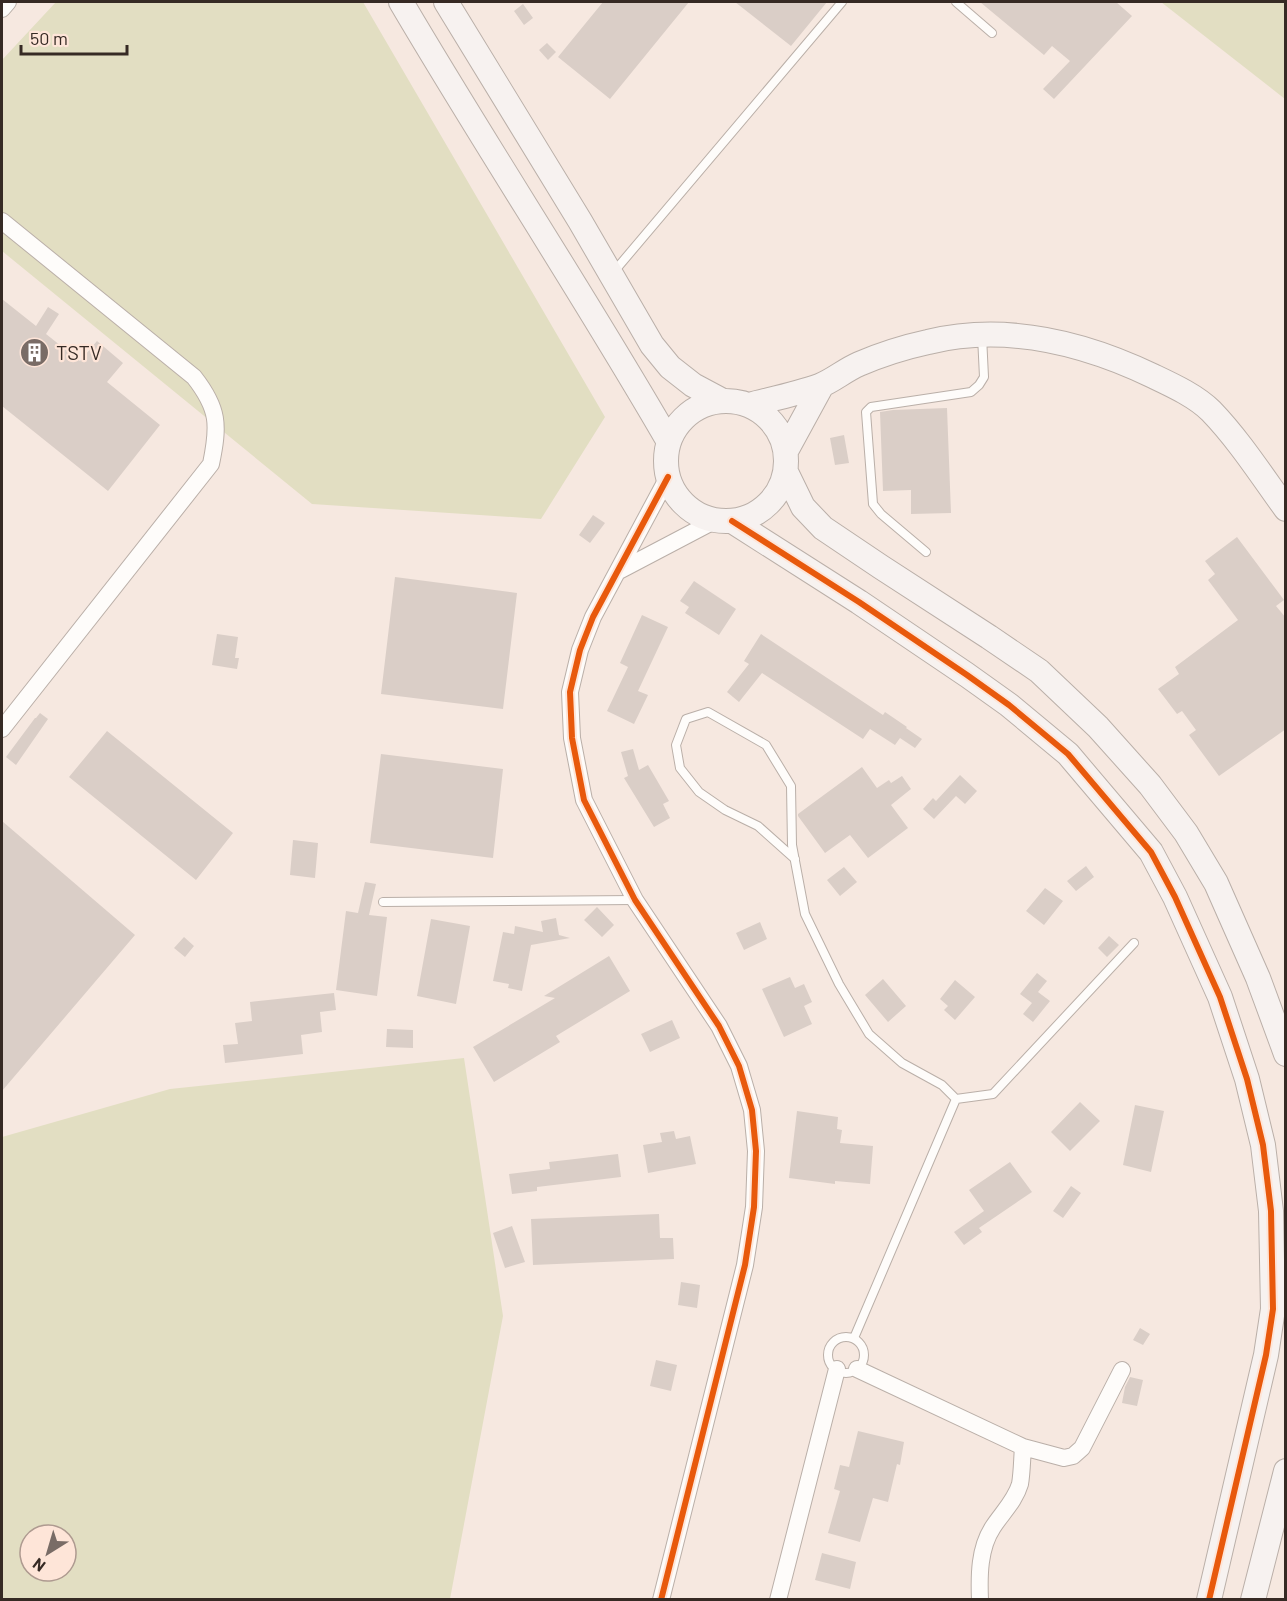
<svg xmlns="http://www.w3.org/2000/svg" width="1287" height="1601" viewBox="0 0 1287 1601" font-family="Barlow,sans-serif">
	<style>
		.green { fill: #e2dec2; fill-rule: evenodd }
		.building { fill: #dacec7 }
		.lines { fill: none; stroke-linecap: round; stroke-linejoin: round }
		.lane-casing { stroke: #baafa8; stroke-width: 10 }
		.street-casing { stroke: #baafa8; stroke-width: 18 }
		.secondary-casing { stroke: #baafa8; stroke-width: 26 }
		.lane { stroke: #fefcfa; stroke-width: 8 }
		.street { stroke: #fefcfa; stroke-width: 16 }
		.secondary { stroke: #f7f2f0; stroke-width: 24 }
		.cycleway-casing { stroke: #fee5d8; stroke-width: 10 }
		.cycleway { stroke: #e8590c; stroke-width: 6 }
		.labels { text-anchor: middle; dominant-baseline: central; stroke-width: 4.5; stroke-linejoin: round; paint-order: stroke }
		.poi-label { font-size: 20px; fill: #362a24; stroke: #fee5d8; text-anchor: start }
	</style>
	<rect width="100%" height="100%" fill="#f6e8e0"/>
	<path class="green" d="M 56,2 L 363,2 L 605,417 L 541,519 L 312,504 L 2,251 L 2,60 Z
		M 1161,2 L 1285,2 L 1285,99 Z
		M 464,1058 L 503,1316 L 450,1599 L 2,1599 L 2,1137 L 170,1089 ZM 30,1535 L 66,1535 L 66,1571 L 30,1571 Z"/>
	<path class="building" d="M 603,2 L 689,2 L 610,99 L 558,57 Z
		M 735,2 L 827,2 L 791,46 Z
		M 980,2 L 1116,2 L 1132,16 L 1054,99 L 1043,89 L 1070,61 L 1052,46 L 1044,55 Z
		M 523,4 L 533,18 L 524,25 L 514,11 Z
		M 547,43 L 556,52 L 548,60 L 539,50 Z
		M 2,299 L 36,326 L 48,307 L 59,314 L 46,334 L 80,361 L 97,341 L 123,363 L 107,382 L 160,425 L 108,491 L 2,406 Z
		M 947,408 L 951,513 L 911,514 L 911,490 L 883,491 L 880,412 L 893,410 Z
		M 844,435 L 849,463 L 835,465 L 830,438 Z
		M 593,515 L 605,523 L 590,543 L 579,535 Z
		M 1237,537 L 1284,600 L 1276,606 L 1286,618 L 1286,729 L 1219,776 L 1189,735 L 1196,730 L 1182,711 L 1177,714 L 1158,689 L 1179,674 L 1175,667 L 1238,620 L 1208,580 L 1215,574 L 1205,561 Z
		M 395,577 L 517,593 L 503,709 L 381,694 Z
		M 694,581 L 736,609 L 719,635 L 685,613 L 689,607 L 680,601 Z
		M 642,615 L 668,627 L 638,691 L 648,695 L 634,724 L 607,711 L 628,667 L 620,663 Z
		M 217,634 L 238,637 L 235,658 L 239,658 L 237,669 L 212,665 Z
		M 761,634 L 883,715 L 885,712 L 907,727 L 906,728 L 922,739 L 915,748 L 900,738 L 895,745 L 870,729 L 863,739 L 762,673 L 739,702 L 727,692 L 749,664 L 744,661 Z
		M 40,713 L 48,719 L 16,765 L 6,757 L 35,718 L 36,718 Z
		M 107,731 L 233,833 L 196,880 L 69,777 Z
		M 633,749 L 639,770 L 648,765 L 669,801 L 663,804 L 670,818 L 654,827 L 624,778 L 628,776 L 621,752 Z
		M 381,754 L 503,769 L 493,858 L 370,843 Z
		M 862,767 L 877,788 L 889,780 L 891,783 L 902,776 L 911,789 L 891,805 L 908,828 L 868,858 L 850,835 L 825,853 L 798,816 L 798,814 Z
		M 960,775 L 977,791 L 965,804 L 956,796 L 934,819 L 923,809 L 933,798 L 936,801 Z
		M 2,821 L 135,935 L 2,1091 Z
		M 293,840 L 318,843 L 315,878 L 290,875 Z
		M 1086,866 L 1094,877 L 1076,891 L 1067,881 Z
		M 844,867 L 857,882 L 840,896 L 827,880 Z
		M 365,882 L 376,884 L 369,915 L 387,917 L 377,996 L 336,990 L 346,911 L 358,913 Z
		M 1045,888 L 1063,901 L 1044,925 L 1026,911 Z
		M 597,907 L 614,925 L 602,937 L 584,920 Z
		M 556,918 L 559,935 L 570,938 L 531,945 L 522,991 L 508,988 L 509,984 L 493,981 L 503,932 L 514,934 L 515,926 L 543,932 L 541,921 Z
		M 431,919 L 470,926 L 456,1004 L 417,996 Z
		M 760,922 L 767,939 L 744,950 L 736,933 Z
		M 1109,936 L 1119,945 L 1107,957 L 1098,948 Z
		M 184,937 L 194,946 L 185,957 L 174,948 Z
		M 609,956 L 630,991 L 556,1036 L 560,1042 L 494,1082 L 473,1047 L 555,998 L 544,996 Z
		M 1037,973 L 1047,981 L 1038,992 L 1050,1001 L 1033,1022 L 1023,1014 L 1032,1003 L 1020,994 Z
		M 790,977 L 795,988 L 804,984 L 812,1002 L 804,1006 L 812,1024 L 784,1037 L 762,989 Z
		M 883,979 L 906,1006 L 888,1022 L 865,995 Z
		M 955,980 L 975,997 L 955,1020 L 944,1010 L 948,1006 L 940,999 Z
		M 334,993 L 336,1010 L 320,1012 L 322,1032 L 301,1035 L 303,1054 L 225,1063 L 223,1045 L 238,1044 L 235,1023 L 252,1021 L 250,1002 Z
		M 672,1020 L 680,1038 L 650,1052 L 641,1034 Z
		M 387,1029 L 413,1030 L 413,1048 L 386,1047 Z
		M 1080,1102 L 1100,1121 L 1070,1151 L 1051,1132 Z
		M 1135,1105 L 1164,1111 L 1151,1172 L 1123,1165 Z
		M 797,1111 L 838,1117 L 837,1129 L 842,1130 L 840,1143 L 873,1146 L 870,1184 L 835,1181 L 835,1184 L 789,1178 Z
		M 674,1131 L 676,1139 L 690,1136 L 696,1164 L 648,1173 L 643,1145 L 662,1142 L 660,1133 Z
		M 618,1154 L 621,1177 L 537,1187 L 537,1191 L 512,1194 L 509,1174 L 550,1169 L 549,1162 Z
		M 1010,1162 L 1032,1192 L 979,1228 L 982,1232 L 964,1245 L 954,1232 L 984,1211 L 969,1190 Z
		M 1071,1186 L 1081,1193 L 1063,1218 L 1053,1211 Z
		M 659,1214 L 660,1238 L 673,1238 L 674,1259 L 533,1265 L 531,1219 Z
		M 512,1226 L 525,1262 L 505,1268 L 493,1233 Z
		M 681,1282 L 700,1285 L 697,1308 L 678,1305 Z
		M 1140,1328 L 1150,1334 L 1143,1345 L 1133,1340 Z
		M 656,1360 L 677,1365 L 671,1391 L 650,1386 Z
		M 1130,1377 L 1143,1380 L 1137,1406 L 1122,1403 L 1125,1387 Z
		M 858,1431 L 904,1442 L 900,1465 L 897,1464 L 888,1502 L 873,1498 L 860,1542 L 828,1533 L 840,1491 L 834,1489 L 840,1465 L 849,1467 Z
		M 822,1553 L 856,1562 L 850,1589 L 815,1580 Z"/>
	<g class="lines">
		<defs>
			<path id="lane" d="M 956,2 L 992,33
				M 612,274 L 842,2
				M 926,552 L 881,514 L 873,504 L 866,412 L 871,407 L 971,392 L 979,385 L 984,377 L 982,336
				M 795,859 L 758,826 L 725,810 L 699,792 L 680,768 L 676,745 L 686,719 L 708,712 L 766,745 L 791,786 L 792,845 L 805,914 L 839,984 L 869,1034 L 902,1063 L 942,1085 L 956,1099 L 854,1338
				M 383,902 L 635,900
				M 956,1099 L 993,1094 L 1134,943
				M828 1355a18 18 0 1 1 36 0a18 18 0 1 1-36 0Z"/>
			<path id="street" d="M 2,9 L 8,2
				M 2,221 L 194,377 C 219,409 219,425 211,464 L 2,729
				M 617,572 L 716,520
				M 857,1369 L 1023,1447 L 1064,1458 L 1073,1456 L 1082,1448 L 1122,1370
				M 661,1600 L 745,1265 L 754,1207 L 756,1151 L 752,1110 L 739,1066 L 719,1026 L 635,900 L 584,800 L 572,738 L 570,692 L 580,650 L 593,617 L 668,477
				M 778,1600 L 837,1369
				M 980,1600 C 979,1576 979,1548 993,1527 C 1002,1513 1015,1501 1020,1484 C 1022,1473 1022,1459 1023,1447"/>
			<path id="secondary" d="M 401,2 C 488,150 583,293 669,442
				M 446,2 L 580,221 L 652,345 L 670,367 L 693,385 L 723,401
				M666 461a60 60 0 1 1 120 0a60 60 0 1 1-120 0Z
				M 749,405 C 772,399 796,394 819,386 C 831,382 845,370 859,364 C 880,355 905,347 928,342 C 1006,323 1082,342 1153,376 C 1172,385 1196,396 1211,411 C 1239,440 1262,476 1286,509
				M 786,451 L 822,385
				M 786,472 L 803,507 L 823,528 L 881,567 L 989,637 L 1039,671 L 1098,727 L 1150,785 L 1186,833 L 1216,883 L 1258,978 L 1286,1054
				M 732,521 L 859,602 L 967,675 L 1009,705 L 1068,754 L 1151,852 L 1175,897 L 1220,997 L 1247,1079 L 1263,1145 L 1271,1211 L 1273,1309 L 1266,1355 L 1209,1600
				M 1253,1600 L 1286,1471"/>
		</defs>
		<use href="#lane" class="lane-casing"/>
		<use href="#street" class="street-casing"/>
		<use href="#secondary" class="secondary-casing"/>
		<use href="#lane" class="lane"/>
		<use href="#street" class="street"/>
		<use href="#secondary" class="secondary"/>
		<defs>
			<path id="cycleway" d="M 732,521 L 859,602 L 967,675 L 1009,705 L 1068,754 L 1151,852 L 1175,897 L 1220,997 L 1247,1079 L 1263,1145 L 1271,1211 L 1273,1309 L 1266,1355 L 1209,1600
				M 661,1600 L 745,1265 L 754,1207 L 756,1151 L 752,1110 L 739,1066 L 719,1026 L 635,900 L 584,800 L 572,738 L 570,692 L 580,650 L 593,617 L 668,477"/>
		</defs>
		<use href="#cycleway" class="cycleway-casing"/>
		<use href="#cycleway" class="cycleway"/>
	</g>
	<defs>
		<symbol id="building-disc" viewBox="-11 -11 22 22"><circle r="9.5" fill="#796c66" stroke="#fee5d8"/><path d="M-4-6H4V6H1V3H-1V6H-4ZM-2.5-4.3h1.7v1.8h-1.7ZM.8-4.3h1.7v1.8H.8ZM-2.5-1h1.7V.8h-1.7ZM.8-1h1.7V.8H.8Z" fill="#fff"/></symbol>
	</defs>
	<g fill-rule="evenodd">
		<use href="#building-disc" x="18" y="336" width="33" height="33"/>
	</g>
	<g class="labels">
		<g class="poi-label">
			<text x="56" y="352">TSTV</text>
		</g>
	</g>
	<rect width="1287" height="1601" fill="none" stroke="#362a24" stroke-width="6"/>
	<g transform="translate(48 1553) rotate(217)"><circle r="28" fill="#fee5d8" stroke="#ae9a90" stroke-width="1.5"/>
	<path d="M0-4.5L10 22L0 15L-10 22Z" fill="#796c66"/>
	<text y="-9" font-size="16" font-weight="bold" text-anchor="middle" fill="#362a24">N</text>
	</g>
	<path d="M21 45v9h106v-9" fill="none" stroke="#362a24" stroke-width="3"/>
	<text x="30" y="45" font-size="18" fill="#362a24" stroke="#fee5d8" stroke-width="4.5" paint-order="stroke">50 m</text>
</svg>
